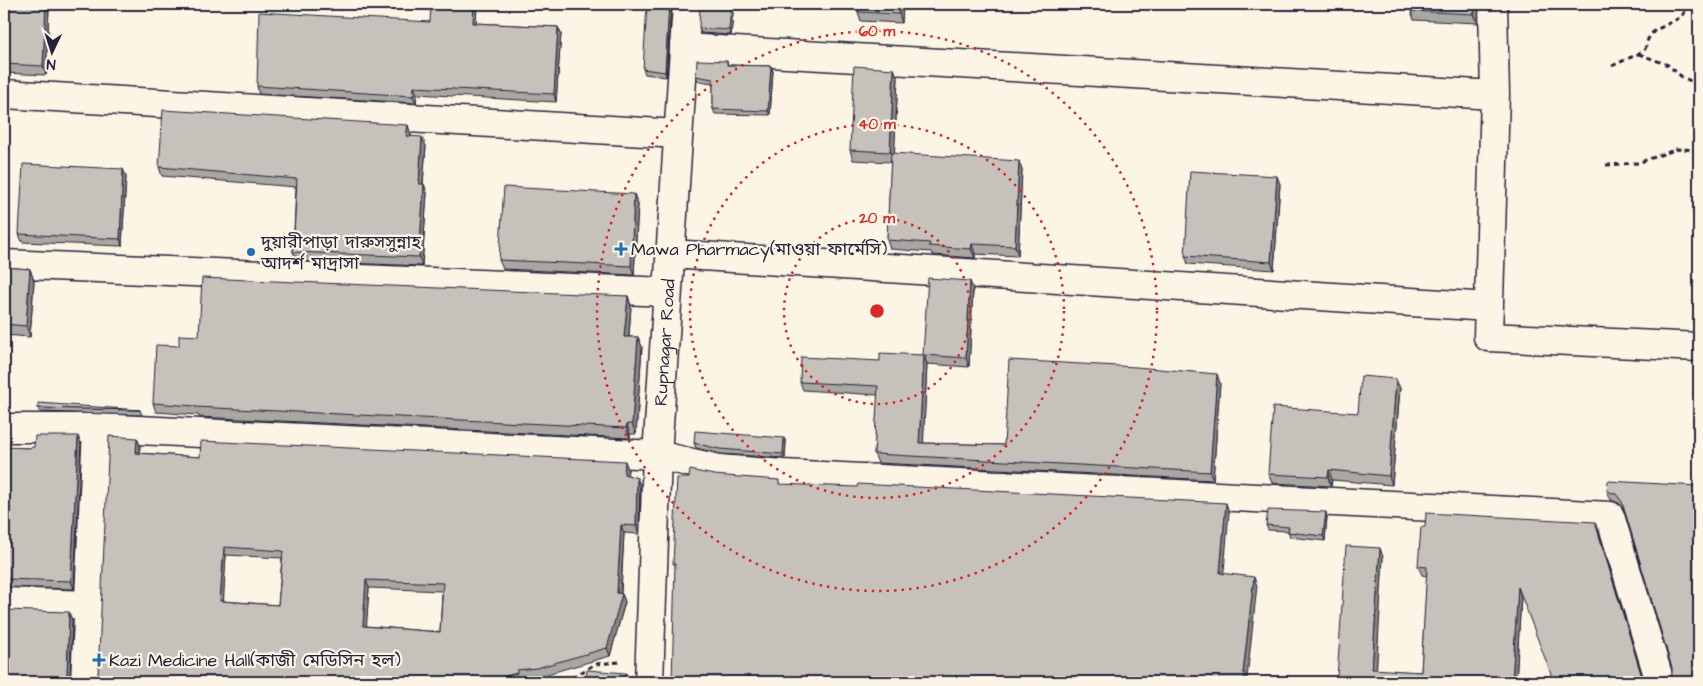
<svg xmlns="http://www.w3.org/2000/svg" width="1703" height="686" viewBox="0 0 1703 686" font-family="'Architects Daughter','Noto Sans Bengali',sans-serif">
	<style>
		.lines { fill: none; stroke-linecap: round; stroke-linejoin: round }
		.street-casing { stroke: #22223b; stroke-width: 31 }
		.secondary-casing { stroke: #22223b; stroke-width: 31 }
		.path { stroke: #22223b; stroke-width: 3; stroke-dasharray: 5 4; stroke-linecap: butt }
		.street { stroke: #fcf5e5; stroke-width: 28 }
		.secondary { stroke: #fcf5e5; stroke-width: 28 }
		.wall { fill: #aaa6a1; stroke: #22223b; fill-rule: evenodd }
		.shaded-wall { fill: #8b8783; stroke: #22223b }
		.building { fill: #c6c1bb; stroke: #22223b; fill-rule: evenodd }
		.ring { fill: none; stroke: #d62828; stroke-width: 2.5; stroke-dasharray: 2.5 5 }
		.poi-dot { fill: #1f6fb2; stroke: #fcf5e5; stroke-width: 2 }
		.labels { text-anchor: middle; dominant-baseline: central; stroke-width: 4.5; stroke-linejoin: round; paint-order: stroke }
		.poi-label { font-size: 18px; fill: #22223b; stroke: #fcf5e5; text-anchor: start }
		.street-label { font-size: 18px; fill: #22223b; stroke: #fcf5e5 }
		.centre { fill: #d62828; stroke: #fcf5e5; stroke-width: 2.5 }
		.ring-label { font-size: 15px; text-anchor: middle; font-weight: bold; fill: #d62828; stroke: #fcf5e5; stroke-width: 4.5; stroke-linejoin: round; paint-order: stroke }
	</style>
	<rect width="100%" height="100%" fill="#fcf5e5"/>
	<filter id="ink" filterUnits="userSpaceOnUse"><feTurbulence type="fractalNoise" baseFrequency=".02" numOctaves="2"/><feDisplacementMap in="SourceGraphic" scale="10" xChannelSelector="R" yChannelSelector="G"/><feConvolveMatrix kernelMatrix="1 2 1 2 8 2 1 2 1" color-interpolation-filters="sRGB"/></filter>
	<g filter="url(#ink)">
		<g class="lines">
			<defs>
				<path id="street" d="M 1493,4 L 1495,95 L 1488,337 L 1699,347
					M 684,48 L 1495,95
					M 4,94 L 678,134
					M 671,254 L 1489,307
					M 4,264 L 667,292
					M 4,428 L 97,428 L 657,455 L 719,469 L 783,474 L 1610,516 L 1660,682
					M 4,602 L 89,605
					M 85,682 L 97,428"/>
				<g id="secondary">
					<path id="s1" d="M 649,682 L 657,455 L 687,4"/>
				</g>
			</defs>
			<use href="#street" class="street-casing"/>
			<use href="#secondary" class="secondary-casing"/>
			<path class="path" d="M 1639,54 L 1668,65 L 1682,77 L 1695,83
				M 1612,66 L 1638,54 L 1645,49 L 1648,39 L 1654,31 L 1681,17 L 1691,4
				M 1606,165 L 1638,163 L 1677,149 L 1699,150
				M 565,682 L 595,664 L 620,662"/>
			<use href="#street" class="street"/>
			<use href="#secondary" class="secondary"/>
		</g>
		<path class="wall" d="M 4,4 L 49,8 L 46,75 L 4,73 Z
			M 477,4 L 476,23 L 558,27 L 561,34 L 556,102 L 417,94 L 416,103 L 259,94 L 257,86 Z
			M 669,4 L 671,9 L 666,77 L 645,74 L 643,69 Z
			M 858,4 L 903,4 L 902,23 L 861,21 L 858,12 Z
			M 1479,4 L 1478,23 L 1414,20 L 1411,11 Z
			M 731,8 L 733,13 L 731,35 L 701,33 L 699,28 Z
			M 727,61 L 728,65 L 771,66 L 773,71 L 770,115 L 715,114 L 713,109 L 713,83 L 698,81 L 696,76 Z
			M 894,69 L 898,78 L 894,154 L 1022,170 L 1018,256 L 975,254 L 975,258 L 933,255 L 931,252 L 890,249 L 887,240 L 891,162 L 853,160 L 850,150 Z
			M 411,134 L 411,137 L 426,146 L 423,184 L 424,184 L 427,193 L 422,266 L 297,261 L 293,252 L 296,187 L 162,176 L 159,167 Z
			M 123,169 L 126,177 L 122,246 L 22,242 L 19,234 Z
			M 1280,184 L 1274,270 L 1188,264 L 1185,256 Z
			M 638,204 L 634,275 L 503,269 L 499,260 Z
			M 4,267 L 30,269 L 34,281 L 30,337 L 4,335 Z
			M 973,289 L 969,367 L 927,364 L 923,443 L 1004,445 L 1220,383 L 1213,480 L 878,463 L 874,454 L 878,395 L 803,390 L 800,382 L 880,361 L 923,355 Z
			M 628,296 L 631,306 L 629,337 L 638,337 L 642,347 L 636,434 L 630,434 L 630,438 L 199,417 L 198,415 L 156,412 L 153,403 L 179,346 L 199,336 Z
			M 1400,388 L 1392,485 L 1332,480 L 1331,486 L 1272,483 L 1268,474 L 1358,413 Z
			M 38,408 L 140,410 L 142,415 L 40,412 Z
			M 137,438 L 140,446 L 139,453 L 200,457 L 628,469 L 627,475 L 637,478 L 640,485 L 639,534 L 624,533 L 621,594 L 622,594 L 625,602 L 610,656 L 540,676 L 520,678 L 520,681 L 515,682 L 95,682 L 98,675 ZM 226,555 L 282,558 L 278,605 L 223,601 ZM 369,588 L 442,591 L 440,632 L 366,626 Z
			M 786,442 L 785,458 L 721,454 L 696,448 L 694,443 Z
			M 81,444 L 74,589 L 4,587 L 4,447 L 29,448 Z
			M 1699,486 L 1672,677 L 1672,668 L 1624,510 L 1619,503 L 1611,500 L 1607,491 Z
			M 1327,517 L 1325,541 L 1290,537 L 1288,531 L 1268,530 L 1266,525 Z
			M 1598,531 L 1521,596 L 1516,682 L 1337,678 L 1383,557 L 1376,670 L 1421,672 L 1427,576 L 1422,575 L 1418,566 Z"/>
		<path class="shaded-wall" d="M 46,4 L 48,4 L 49,8 L 46,75 L 43,66 Z
			M 474,4 L 477,4 L 476,30 L 473,23 Z
			M 669,4 L 671,9 L 666,77 L 665,72 Z
			M 899,4 L 903,4 L 902,23 L 899,14 Z
			M 1475,4 L 1479,4 L 1478,23 L 1474,14 Z
			M 731,8 L 733,13 L 731,35 L 729,30 Z
			M 558,27 L 561,34 L 556,102 L 554,94 Z
			M 771,66 L 773,71 L 770,115 L 768,111 Z
			M 894,69 L 898,78 L 894,162 L 890,152 Z
			M 414,87 L 417,94 L 416,103 L 413,96 Z
			M 408,125 L 411,134 L 410,145 L 406,136 Z
			M 422,137 L 426,146 L 422,193 L 419,184 Z
			M 1019,161 L 1022,170 L 1018,256 L 1015,246 Z
			M 123,169 L 126,177 L 122,246 L 120,239 Z
			M 1277,176 L 1280,184 L 1274,270 L 1271,262 Z
			M 424,184 L 427,193 L 422,266 L 419,257 Z
			M 634,194 L 638,204 L 634,275 L 631,266 Z
			M 972,244 L 975,254 L 975,258 L 971,249 Z
			M 30,269 L 34,281 L 30,337 L 26,326 Z
			M 970,281 L 973,289 L 969,367 L 966,358 Z
			M 628,296 L 631,306 L 628,347 L 624,337 Z
			M 638,337 L 642,347 L 636,434 L 632,424 Z
			M 924,355 L 927,364 L 923,452 L 919,443 Z
			M 1217,374 L 1220,383 L 1213,480 L 1210,472 Z
			M 1396,379 L 1400,388 L 1392,485 L 1389,476 Z
			M 627,424 L 630,434 L 630,438 L 626,428 Z
			M 78,436 L 81,444 L 74,589 L 71,581 Z
			M 137,438 L 140,446 L 139,461 L 136,453 Z
			M 784,438 L 786,442 L 785,458 L 783,454 Z
			M 625,461 L 628,469 L 627,482 L 624,474 Z
			M 1329,470 L 1332,480 L 1331,486 L 1328,477 Z
			M 637,478 L 640,485 L 639,534 L 636,526 Z
			M 1226,503 L 1229,512 L 1223,583 L 1220,573 Z
			M 1326,512 L 1327,517 L 1325,541 L 1323,536 Z
			M 1595,522 L 1598,531 L 1644,682 L 1642,677 Z
			M 621,525 L 624,533 L 620,601 L 622,594 L 625,602 L 610,656 L 607,648 L 617,593 Z
			M 224,547 L 226,555 L 223,609 L 220,601 Z
			M 1380,548 L 1383,557 L 1376,679 L 1372,669 Z
			M 1254,577 L 1257,586 L 1247,678 L 1248,682 L 1244,682 L 1243,673 Z
			M 366,580 L 369,588 L 366,634 L 363,626 Z
			M 1518,587 L 1521,596 L 1516,682 L 1512,682 Z
			M 69,612 L 72,620 L 70,682 L 69,682 L 67,674 Z
			M 626,673 L 629,681 L 629,682 L 625,682 Z"/>
		<path class="building" d="M 4,4 L 46,4 L 43,66 L 4,64 Z
			M 431,4 L 474,4 L 473,23 L 558,27 L 554,94 L 414,87 L 413,96 L 257,86 L 259,12 L 430,22 Z
			M 647,4 L 669,4 L 665,72 L 643,69 Z
			M 858,4 L 899,4 L 899,14 L 858,12 Z
			M 1411,4 L 1475,4 L 1474,14 L 1411,11 Z
			M 700,6 L 731,8 L 729,30 L 699,28 Z
			M 697,60 L 727,61 L 727,65 L 771,66 L 768,111 L 713,109 L 713,79 L 696,76 Z
			M 854,66 L 894,69 L 890,152 L 850,150 Z
			M 163,110 L 408,125 L 406,136 L 422,137 L 419,184 L 424,184 L 419,257 L 293,252 L 297,179 L 159,167 Z
			M 891,153 L 1019,161 L 1015,246 L 972,244 L 971,249 L 929,246 L 930,243 L 887,240 Z
			M 23,164 L 123,169 L 120,239 L 19,234 Z
			M 1190,171 L 1277,176 L 1271,262 L 1185,256 Z
			M 504,187 L 634,194 L 631,266 L 499,260 Z
			M 4,267 L 30,269 L 26,326 L 4,324 Z
			M 202,278 L 628,296 L 624,337 L 638,337 L 632,424 L 627,424 L 626,428 L 195,407 L 195,406 L 153,403 L 156,345 L 179,346 L 179,335 L 199,336 Z
			M 928,278 L 970,281 L 966,358 L 924,355 L 919,443 L 1004,445 L 1009,360 L 1136,367 L 1217,374 L 1210,472 L 874,454 L 878,386 L 800,382 L 801,357 L 880,361 L 880,353 L 923,355 Z
			M 1361,376 L 1396,379 L 1389,476 L 1329,470 L 1328,477 L 1268,474 L 1273,407 L 1358,413 Z
			M 38,403 L 140,410 L 38,408 Z
			M 695,431 L 784,438 L 783,454 L 720,449 L 694,443 Z
			M 35,436 L 78,436 L 71,581 L 4,579 L 4,447 L 29,448 L 34,447 Z
			M 109,436 L 137,438 L 136,453 L 200,457 L 201,441 L 625,461 L 624,474 L 637,478 L 636,526 L 621,525 L 617,593 L 622,594 L 607,648 L 537,668 L 517,670 L 517,673 L 491,680 L 491,682 L 95,682 L 98,675 ZM 224,547 L 283,551 L 278,605 L 220,601 ZM 366,580 L 443,583 L 440,632 L 363,626 Z
			M 690,470 L 714,475 L 779,480 L 779,484 L 857,487 L 858,484 L 1226,503 L 1220,573 L 1254,577 L 1243,673 L 1245,673 L 1244,682 L 672,682 L 675,564 L 673,564 L 677,478 L 689,478 Z
			M 1608,481 L 1699,486 L 1699,682 L 1669,682 L 1672,677 L 1672,668 L 1622,502 L 1616,494 L 1607,491 Z
			M 1268,510 L 1326,512 L 1323,536 L 1288,532 L 1289,527 L 1266,525 Z
			M 1426,513 L 1595,522 L 1642,677 L 1645,682 L 1554,682 L 1518,587 L 1512,682 L 1297,682 L 1297,681 L 1337,678 L 1346,546 L 1380,548 L 1372,669 L 1421,672 L 1427,567 L 1418,566 L 1421,527 L 1425,527 Z
			M 4,610 L 69,612 L 67,674 L 68,681 L 69,682 L 4,682 Z
			M 587,670 L 626,673 L 625,682 L 586,682 Z"/>
	</g>
	<g class="ring">
		<circle cx="877" cy="311" r="93"/>
		<circle cx="877" cy="311" r="187"/>
		<circle cx="877" cy="311" r="280"/>
	</g>
	<g class="poi-dot">
		<path d="M618.5 241.5h5v5h5v5h-5v5h-5v-5h-5v-5h5z"/>
		<circle cx="251" cy="252" r="5"/>
		<path d="M96.5 652.5h5v5h5v5h-5v5h-5v-5h-5v-5h5z"/>
	</g>
	<g class="labels">
		<g class="poi-label">
			<text x="261" y="242">দুয়ারীপাড়া দারুসসুন্নাহ<tspan x="261" dy="21">আদর্শ মাদ্রাসা</tspan></text>
			<text x="631" y="249">Mawa Pharmacy(মাওয়া ফার্মেসি)</text>
			<text x="109" y="660">Kazi Medicine Hall(কাজী মেডিসিন হল)</text>
		</g>
		<g class="street-label">
			<text stroke="none"><textPath href="#s1" startOffset="340">Rupnagar Road</textPath></text>
		</g>
	</g>
	<circle cx="877" cy="311" r="8" class="centre"/>
	<g class="ring-label">
		<text x="877" y="36">60 m</text>
		<text x="877" y="129">40 m</text>
		<text x="877" y="223">20 m</text>
	</g>
	<rect width="1703" height="686" fill="none" stroke="#fcf5e5" stroke-width="20"/>
	<rect x="10" y="10" width="1683" height="666" fill="none" stroke="#22223b" stroke-width="2" filter="url(#ink)"/>
	<g transform="translate(52 52) rotate(184)" stroke="#fcf5e5" stroke-width="4" paint-order="stroke">
	<path d="M0-4L9 19L0 12L-9 19Z" fill="#22223b"/>
	<text y="-8" font-size="14" font-weight="bold" text-anchor="middle" fill="#22223b">N</text>
	</g>
</svg>
